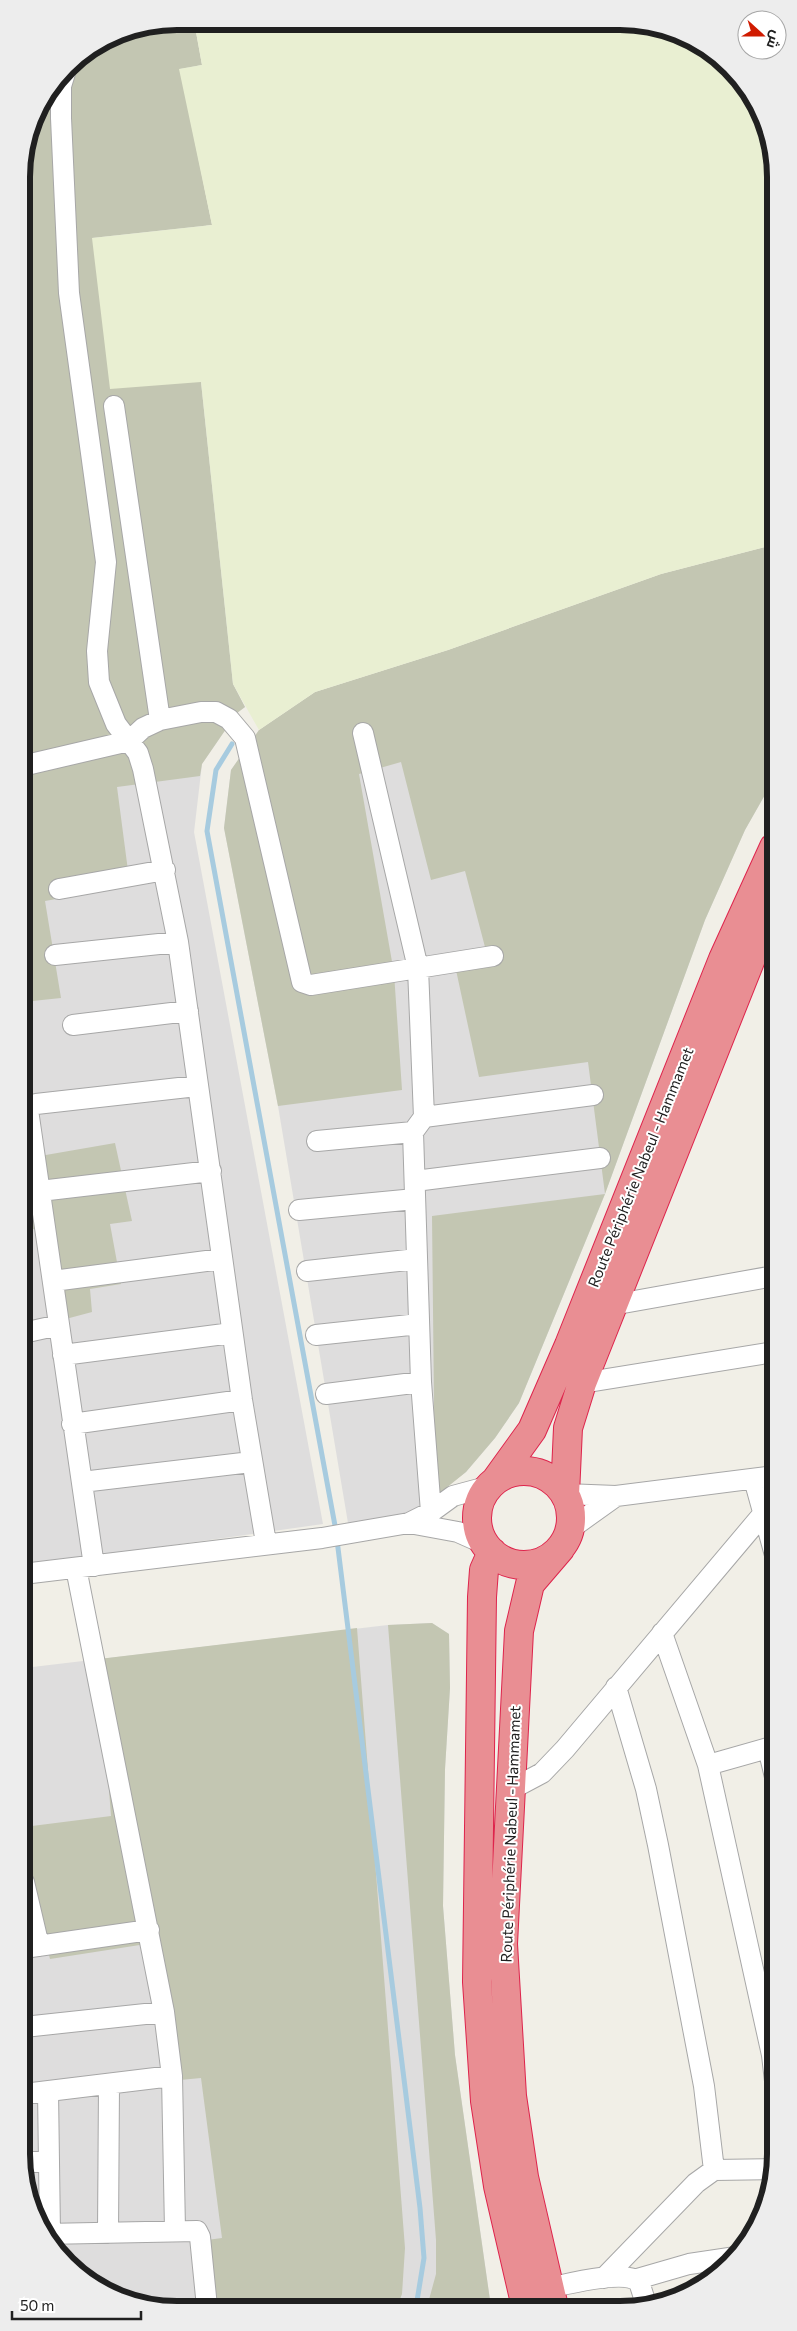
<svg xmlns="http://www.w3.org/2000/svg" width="797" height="2331" viewBox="0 0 797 2331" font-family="Commissioner,Cairo,sans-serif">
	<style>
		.residential { fill: #dedddd }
		.construction { fill: #c3c6b2 }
		.farmland { fill: #e9efd2 }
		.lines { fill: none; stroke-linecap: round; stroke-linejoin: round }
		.stream { stroke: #a7cbdf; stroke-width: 5 }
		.minor-casing { stroke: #a7a7a7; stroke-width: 22 }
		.highway-casing { stroke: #de244c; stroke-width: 30 }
		.minor { stroke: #fff; stroke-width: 20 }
		.highway { stroke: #e98e93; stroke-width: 28 }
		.labels { text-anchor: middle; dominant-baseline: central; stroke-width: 4; stroke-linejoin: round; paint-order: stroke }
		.street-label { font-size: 15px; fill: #202020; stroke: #fff }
		.rim { fill: none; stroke: #202020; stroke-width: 6 }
	</style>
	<rect width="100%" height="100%" fill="#f1efe7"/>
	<path class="residential" d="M 177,21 L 194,21 L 233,684 L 245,707 L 237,713 L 202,764 L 194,832 L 323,1524 L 23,1566 L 22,167 L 37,109 L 74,60 L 118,33 Z
		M 773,545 L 774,779 L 745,830 L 705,920 L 605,1194 L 519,1403 L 495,1438 L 466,1472 L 411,1514 L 348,1523 L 278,1106 L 224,828 L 231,770 L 259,730 Z
		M 432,1623 L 449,1634 L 450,1688 L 445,1769 L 443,1906 L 455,2055 L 491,2307 L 147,2307 L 108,2294 L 67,2264 L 42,2231 L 24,2184 L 24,1668 L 388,1625 Z"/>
	<path class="construction" d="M 177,21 L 194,21 L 202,65 L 180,69 L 212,225 L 92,238 L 201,382 L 233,684 L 245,707 L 237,713 L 202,764 L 200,776 L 117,787 L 130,886 L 45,901 L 61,998 L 23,1002 L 22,167 L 37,109 L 74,60 L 118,33 Z
		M 773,545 L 774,779 L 745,830 L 705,920 L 605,1194 L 519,1403 L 495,1438 L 466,1472 L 435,1497 L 432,1216 L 605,1194 L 588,1062 L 479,1077 L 456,970 L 490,966 L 465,871 L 431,880 L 401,762 L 359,774 L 394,973 L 402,1090 L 278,1106 L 224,828 L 231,770 L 259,730 L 315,692 L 448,650 L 661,574 Z
		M 29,1088 L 40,1156 L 115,1143 L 132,1221 L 110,1224 L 121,1284 L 90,1289 L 92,1312 L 62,1320 L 50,1226 L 23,1231 L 23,1089 Z
		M 432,1623 L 449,1634 L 450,1688 L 445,1769 L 443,1906 L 455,2055 L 491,2307 L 427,2307 L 436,2274 L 436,2240 L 388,1625 Z
		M 357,1628 L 405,2248 L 402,2294 L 397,2307 L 205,2307 L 199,2241 L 222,2238 L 201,2078 L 180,2080 L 159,1942 L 50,1959 L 24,1854 L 24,1827 L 111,1816 L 99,1659 Z"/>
	<path class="farmland" d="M 194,21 L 650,24 L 697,42 L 730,67 L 760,108 L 773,147 L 773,545 L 661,574 L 448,650 L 315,692 L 259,730 L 233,684 L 201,382 L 110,389 L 92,238 L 212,225 L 179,69 L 202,65 Z"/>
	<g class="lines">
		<path class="stream" d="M 232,744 L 216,770 L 207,831 L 336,1531
			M 337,1540 L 420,2208 L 424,2258 L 416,2307"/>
		<defs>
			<path id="minor" d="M 65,73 L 61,86 L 61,118 L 69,293 L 106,562 L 97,651 L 99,682 L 116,724 L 138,753 L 143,769 L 178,942 L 242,1400 L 266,1543
				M 114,406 L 160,720
				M 363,733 L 418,968 L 424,1117 L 413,1132 L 421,1382 L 431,1512
				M 22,766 L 129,741 L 143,728 L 160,720 L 201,712 L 216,712 L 229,719 L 245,738 L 302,982 L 311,985 L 493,956
				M 59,889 L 165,870
				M 55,955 L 178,942
				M 73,1025 L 188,1011
				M 424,1117 L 593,1095
				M 317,1141 L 413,1132
				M 415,1181 L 600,1158
				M 40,1191 L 211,1171
				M 299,1210 L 415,1199
				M 307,1271 L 417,1259
				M 53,1281 L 222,1259
				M 612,1305 L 774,1276
				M 23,1333 L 59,1325
				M 316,1335 L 419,1324
				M 63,1355 L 232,1333
				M 582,1383 L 774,1352
				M 326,1394 L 421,1382
				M 72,1424 L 242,1400
				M 754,1479 L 775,1555
				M 82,1482 L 251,1462
				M 565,1494 L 616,1496 L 774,1476
				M 409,1523 L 458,1532 L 485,1544
				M 570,1529 L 616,1496
				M 94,1566 L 28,1110 L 30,1105 L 36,1104 L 197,1086
				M 76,1568 L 164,2012 L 172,2076 L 175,2230
				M 23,1574 L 322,1538 L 409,1523 L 431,1512 L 453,1496 L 490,1486
				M 662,1633 L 708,1765 L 772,2055 L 775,2081
				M 616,1687 L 646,1789 L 658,1845 L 704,2086 L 714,2170
				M 768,1748 L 775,1777
				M 708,1765 L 775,1746
				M 510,1790 L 542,1773 L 565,1749 L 763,1514
				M 24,1882 L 39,1946
				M 24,1948 L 149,1930
				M 24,2027 L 164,2012
				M 48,2091 L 50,2234
				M 24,2094 L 172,2076
				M 24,2162 L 48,2162
				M 108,2233 L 109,2084
				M 44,2234 L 197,2231 L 200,2237 L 207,2307
				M 604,2278 L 696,2183 L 714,2170 L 774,2169
				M 637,2279 L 689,2264 L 736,2257
				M 549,2288 C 568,2284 624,2269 639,2282 L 647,2307"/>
			<path id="highway" d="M477 1518a47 47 0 1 1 94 0a47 47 0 1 1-94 0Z
				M 496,1480 L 532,1430 L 569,1345 L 723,959 L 774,847
				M 565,1494 L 568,1428 L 582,1383 L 774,901
				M 492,1552 L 484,1570 L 482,1597 L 477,1982 L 485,2101 L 498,2186 L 526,2307
				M 554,2307 L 524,2177 L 512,2096 L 503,1944 L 519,1631 L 530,1584 L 560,1549"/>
		</defs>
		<use href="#minor" class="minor-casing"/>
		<use href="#highway" class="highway-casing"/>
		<use href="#minor" class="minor"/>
		<use href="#highway" class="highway"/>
	</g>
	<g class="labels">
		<g class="street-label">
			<text transform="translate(640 1167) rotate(-68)">Route Périphérie Nabeul - Hammamet</text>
			<text transform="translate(510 1834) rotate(-88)">Route Périphérie Nabeul - Hammamet</text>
		</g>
	</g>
	<path d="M0 0H797V2331H0ZM177 30H620A147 147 0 0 1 767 177V2154A147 147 0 0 1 620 2301H177A147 147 0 0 1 30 2154V177A147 147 0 0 1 177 30Z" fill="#ededed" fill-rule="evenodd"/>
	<path class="rim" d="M177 30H620A147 147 0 0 1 767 177V2154A147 147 0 0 1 620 2301H177A147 147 0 0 1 30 2154V177A147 147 0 0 1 177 30Z"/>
	<g transform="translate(762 35) rotate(111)"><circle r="24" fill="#ffffff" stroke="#a6a6a6"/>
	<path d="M0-4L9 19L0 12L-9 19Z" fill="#d01b00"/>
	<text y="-8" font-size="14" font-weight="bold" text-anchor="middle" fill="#202020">ش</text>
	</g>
	<path d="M12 2311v8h129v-8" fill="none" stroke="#202020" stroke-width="2.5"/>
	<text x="20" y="2311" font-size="15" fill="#202020" stroke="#ffffff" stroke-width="4" paint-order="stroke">50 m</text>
</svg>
